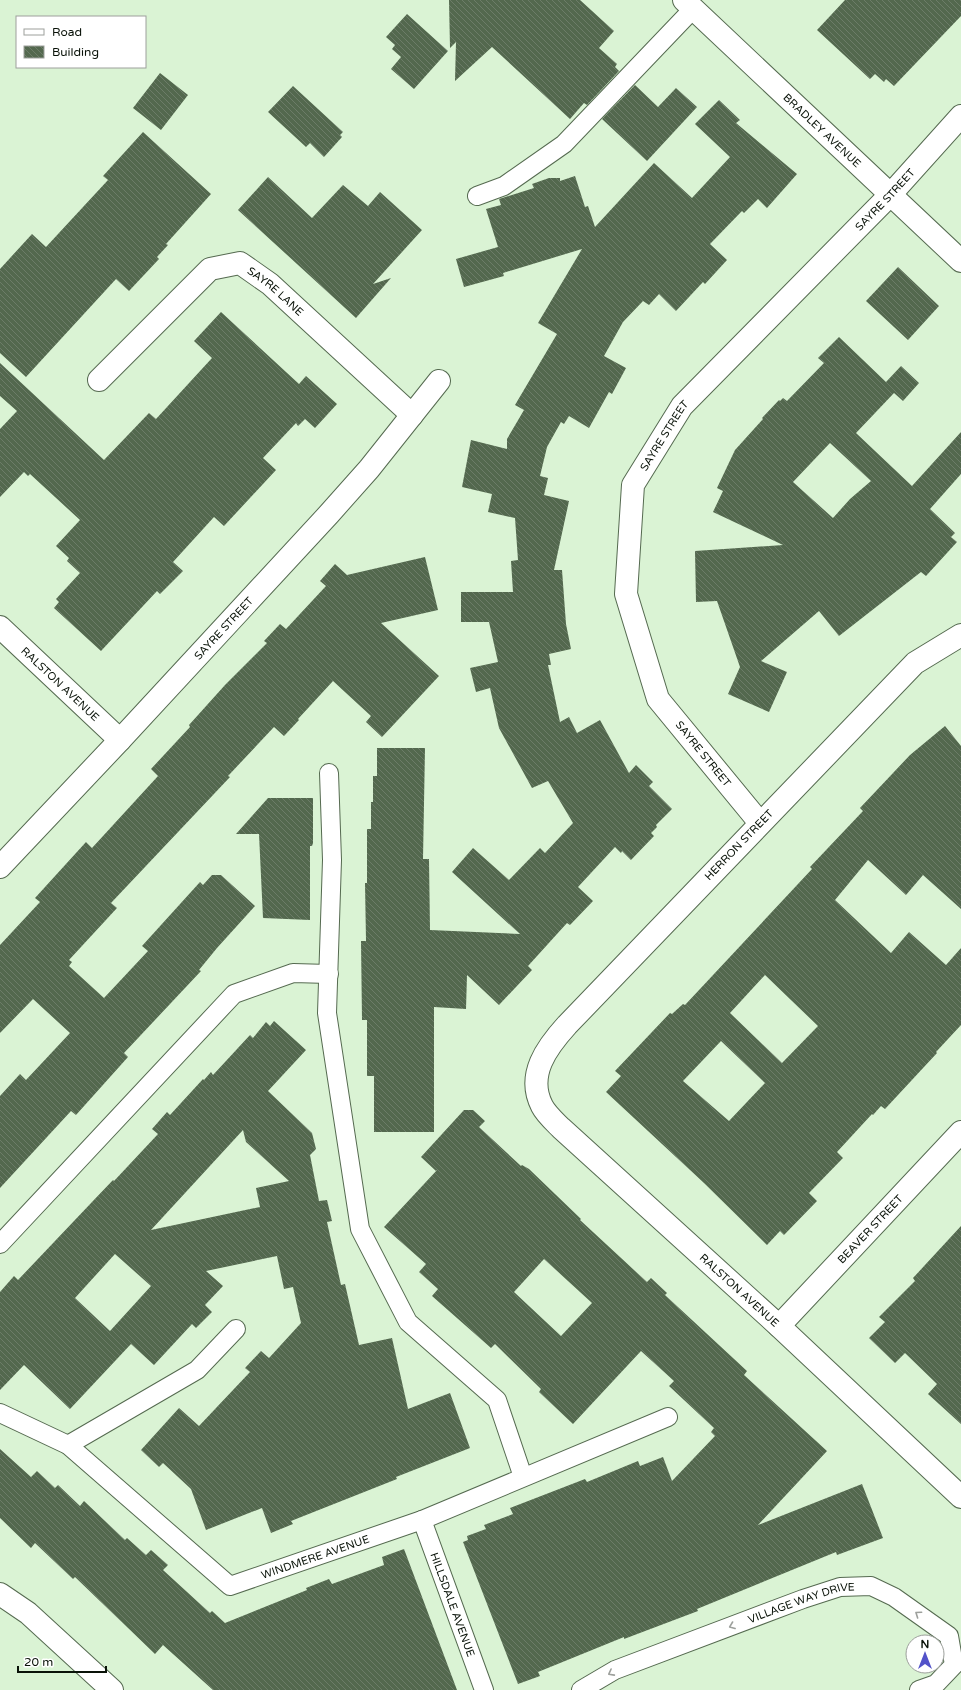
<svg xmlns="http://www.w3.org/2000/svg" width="961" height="1690" viewBox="0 0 961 1690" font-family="'Varela Round',sans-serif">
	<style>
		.building { fill: url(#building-back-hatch); fill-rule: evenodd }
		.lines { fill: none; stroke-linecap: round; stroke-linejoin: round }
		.lane-casing { stroke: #556a50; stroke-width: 20 }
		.street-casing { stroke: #556a50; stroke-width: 24 }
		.secondary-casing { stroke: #556a50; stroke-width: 24 }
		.lane { stroke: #fff; stroke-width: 18 }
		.street { stroke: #fff; stroke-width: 22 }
		.secondary { stroke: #fff; stroke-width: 22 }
		.oneway { stroke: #9da09c }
		.labels { text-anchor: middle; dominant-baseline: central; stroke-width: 3; stroke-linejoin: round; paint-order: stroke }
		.street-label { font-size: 11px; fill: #091208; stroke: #fff }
	</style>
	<defs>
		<pattern id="building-back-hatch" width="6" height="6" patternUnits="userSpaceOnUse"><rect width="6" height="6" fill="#53684e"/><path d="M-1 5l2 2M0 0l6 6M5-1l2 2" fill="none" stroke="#6c7c68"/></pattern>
	</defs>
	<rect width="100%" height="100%" fill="#daf3d4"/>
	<path class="building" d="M 449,0 L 580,0 L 614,31 L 599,48 L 617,64 L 615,67 L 619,71 L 587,105 L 584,103 L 570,119 L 492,47 L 455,81 L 456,42 L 450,48 Z
		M 845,0 L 961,0 L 961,16 L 894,86 L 886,79 L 884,82 L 875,74 L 870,79 L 817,30 Z
		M 407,14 L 448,51 L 414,89 L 391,69 L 401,57 L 392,49 L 395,45 L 386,37 Z
		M 160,73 L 188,95 L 161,130 L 133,108 Z
		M 635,85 L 658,107 L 676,88 L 697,107 L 647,161 L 602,119 Z
		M 293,86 L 343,132 L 340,135 L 342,137 L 324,157 L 310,143 L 306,147 L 268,112 Z
		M 719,100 L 740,120 L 736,123 L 797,174 L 767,208 L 758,199 L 744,213 L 742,211 L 710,244 L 727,260 L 705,284 L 703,282 L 676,311 L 659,294 L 649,305 L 643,301 L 623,322 L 604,356 L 626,368 L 612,394 L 609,392 L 589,428 L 569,416 L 564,424 L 561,422 L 547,447 L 540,476 L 548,478 L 544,495 L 569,501 L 554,570 L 562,570 L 566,624 L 571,649 L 549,654 L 551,665 L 548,665 L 560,722 L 569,717 L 577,733 L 600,720 L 629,773 L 636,765 L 653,782 L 649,786 L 672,809 L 656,825 L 657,827 L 651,833 L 654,836 L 631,860 L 622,851 L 621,853 L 615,847 L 578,887 L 593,901 L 570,925 L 567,923 L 528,966 L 532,970 L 499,1005 L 467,975 L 466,1009 L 434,1007 L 434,1132 L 374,1132 L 374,1076 L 367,1076 L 367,1020 L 362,1020 L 361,941 L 366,941 L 365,883 L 367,883 L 367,829 L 371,829 L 371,802 L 373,802 L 373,776 L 377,776 L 377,748 L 425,748 L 423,859 L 429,859 L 430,930 L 520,934 L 452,872 L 473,848 L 509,880 L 540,848 L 545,853 L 573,823 L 548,781 L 532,788 L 499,728 L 490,688 L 476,692 L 470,668 L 498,662 L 489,622 L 461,622 L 461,592 L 513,592 L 511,561 L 518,560 L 515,518 L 488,512 L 492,494 L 462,487 L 471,440 L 507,449 L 507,439 L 524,410 L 515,405 L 557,334 L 538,323 L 582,249 L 503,273 L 504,276 L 464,287 L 456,259 L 498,247 L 486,209 L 501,205 L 499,199 L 534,188 L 532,184 L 549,178 L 560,178 L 560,181 L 575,176 L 585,207 L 588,206 L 595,227 L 654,163 L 692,198 L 730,157 L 695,124 Z
		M 143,132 L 211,194 L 166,244 L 168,245 L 157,257 L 159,259 L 129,291 L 116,279 L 26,377 L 0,353 L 0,269 L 32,234 L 46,247 L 108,180 L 103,176 Z
		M 268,177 L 312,218 L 343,185 L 368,206 L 380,192 L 422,230 L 373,284 L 391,278 L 356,318 L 238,210 Z
		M 898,267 L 939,306 L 908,340 L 866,301 Z
		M 221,312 L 299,384 L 306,376 L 337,404 L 315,428 L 305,419 L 298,426 L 296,423 L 263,458 L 276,470 L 224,526 L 214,517 L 173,562 L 183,571 L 160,594 L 157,591 L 101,651 L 54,608 L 59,602 L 56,599 L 80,573 L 67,561 L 69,558 L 56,546 L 80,520 L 30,474 L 28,476 L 24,472 L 0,497 L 0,429 L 17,411 L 0,396 L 0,363 L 104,460 L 149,413 L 156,419 L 212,358 L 194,341 Z
		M 839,337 L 886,382 L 901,366 L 919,383 L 903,401 L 894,393 L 856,433 L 912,486 L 961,432 L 961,474 L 930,509 L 955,533 L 951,537 L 957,542 L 926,576 L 921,572 L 839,636 L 819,611 L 761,661 L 787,672 L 769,712 L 728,694 L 740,667 L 717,601 L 696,602 L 695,551 L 783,545 L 713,512 L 723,491 L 717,488 L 735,450 L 763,419 L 762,418 L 779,400 L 780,401 L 783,398 L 787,401 L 824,363 L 818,358 ZM 830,443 L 871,481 L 850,499 L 833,518 L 793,482 Z
		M 425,557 L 438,610 L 381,623 L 439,676 L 382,737 L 366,722 L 371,716 L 333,681 L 298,719 L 299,720 L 284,736 L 274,727 L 228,776 L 230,777 L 111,903 L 117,908 L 69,960 L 72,962 L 69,966 L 104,998 L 148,951 L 142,946 L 200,882 L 203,885 L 212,875 L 221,875 L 255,906 L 217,948 L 199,970 L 201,971 L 124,1053 L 128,1057 L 76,1115 L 71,1111 L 0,1188 L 0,1096 L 20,1074 L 26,1080 L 70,1033 L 33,999 L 0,1033 L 0,945 L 40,902 L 35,898 L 86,842 L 92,848 L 158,776 L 151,769 L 190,727 L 189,725 L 225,685 L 267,643 L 264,641 L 280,624 L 286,629 L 326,586 L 320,581 L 335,564 L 347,575 Z
		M 945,726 L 961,746 L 961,909 L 923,875 L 906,895 L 868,860 L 835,900 L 891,953 L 909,932 L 946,965 L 961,948 L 961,1025 L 936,1052 L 937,1053 L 885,1109 L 881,1106 L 873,1115 L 872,1114 L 837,1152 L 843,1158 L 809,1193 L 817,1201 L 784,1235 L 780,1231 L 767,1245 L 704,1183 L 606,1092 L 621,1076 L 615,1071 L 670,1013 L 672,1014 L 683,1004 L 685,1005 L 812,869 L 810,867 L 863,811 L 860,808 L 910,755 ZM 765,975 L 818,1026 L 782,1063 L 730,1013 ZM 721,1041 L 765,1083 L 729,1121 L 683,1081 Z
		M 268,798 L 313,798 L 313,843 L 312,846 L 310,846 L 310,920 L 263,918 L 259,834 L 236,834 Z
		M 274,1021 L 306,1050 L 268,1091 L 312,1133 L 316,1149 L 310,1155 L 319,1201 L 327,1200 L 332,1221 L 327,1222 L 341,1285 L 345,1284 L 359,1345 L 392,1338 L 408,1409 L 450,1393 L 470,1448 L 396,1477 L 397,1479 L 291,1521 L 293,1524 L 271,1533 L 262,1508 L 206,1530 L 191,1489 L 163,1463 L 159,1467 L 141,1450 L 179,1408 L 199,1426 L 250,1372 L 245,1368 L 261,1351 L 269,1358 L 301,1323 L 293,1287 L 284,1289 L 277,1256 L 206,1271 L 223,1286 L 205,1305 L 212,1312 L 196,1328 L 192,1324 L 154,1365 L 131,1344 L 70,1409 L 24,1365 L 0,1390 L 0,1292 L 14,1276 L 18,1280 L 92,1202 L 113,1180 L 114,1181 L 158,1134 L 152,1129 L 167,1112 L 170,1115 L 203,1079 L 204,1080 L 211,1072 L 213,1075 L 250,1035 L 253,1038 L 266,1022 L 270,1026 ZM 243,1130 L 246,1142 L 289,1181 L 256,1188 L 260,1207 L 151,1230 ZM 115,1254 L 151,1286 L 110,1331 L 75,1298 Z
		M 464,1110 L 473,1110 L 485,1121 L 479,1127 L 521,1166 L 522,1165 L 529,1169 L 581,1219 L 580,1220 L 647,1282 L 651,1278 L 667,1293 L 665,1295 L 747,1371 L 744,1375 L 827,1451 L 758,1525 L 862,1484 L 883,1538 L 837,1555 L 836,1552 L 697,1609 L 698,1611 L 624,1639 L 624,1637 L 538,1672 L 540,1676 L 518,1684 L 463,1542 L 468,1540 L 467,1536 L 486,1529 L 484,1525 L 513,1514 L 510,1508 L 585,1479 L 587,1482 L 638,1461 L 640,1466 L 663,1457 L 672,1481 L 715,1436 L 711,1432 L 714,1428 L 669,1386 L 674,1381 L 641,1351 L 573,1424 L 539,1392 L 541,1389 L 495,1344 L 491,1348 L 432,1296 L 438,1289 L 419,1272 L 426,1264 L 384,1227 L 438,1169 L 436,1171 L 421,1157 ZM 544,1259 L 592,1303 L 561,1336 L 514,1292 Z
		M 961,1226 L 961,1424 L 928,1394 L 937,1384 L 905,1353 L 895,1363 L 869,1338 L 885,1322 L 879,1317 L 915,1281 L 913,1278 Z
		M 0,1449 L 31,1477 L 37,1471 L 55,1488 L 58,1485 L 80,1506 L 84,1501 L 125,1540 L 127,1538 L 146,1555 L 151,1550 L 168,1565 L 163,1570 L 210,1613 L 212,1611 L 225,1623 L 307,1590 L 306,1588 L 329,1579 L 332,1584 L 384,1565 L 382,1557 L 404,1549 L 457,1690 L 213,1690 L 163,1645 L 155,1654 L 75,1577 L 73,1579 L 35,1543 L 31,1548 L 0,1518 Z"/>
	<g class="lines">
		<defs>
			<g id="lane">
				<path d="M 477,196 L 504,186 L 564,144 L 693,9"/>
				<path d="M 329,773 L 332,860 L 327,1013 L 360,1229 L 408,1322 L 497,1400 L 523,1477"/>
				<path d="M 0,1244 L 234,994 L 293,973 L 329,974"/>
				<path id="s1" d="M 0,1413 L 68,1445 L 230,1586 L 422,1520 L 668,1417"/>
				<path d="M 68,1445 L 197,1370 L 236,1329"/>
				<path id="s2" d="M 422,1520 L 484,1690"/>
				<path id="s3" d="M 581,1690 L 615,1670 L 803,1599 L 840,1587 L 871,1586 L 894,1597 L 949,1636 L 954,1665 L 936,1684 L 919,1690"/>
			</g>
			<g id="street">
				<path id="s4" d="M 99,380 L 210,269 L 240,263 L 270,284 L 412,415"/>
				<path id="s5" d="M 0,627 L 120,740"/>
				<path id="s6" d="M 961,635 L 915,663 L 567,1025 C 547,1047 526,1075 542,1106 C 546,1114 554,1121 561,1128 L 779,1326 L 961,1497"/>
				<path id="s7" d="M 760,823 L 658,699 L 626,594 L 633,485 L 682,406 L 891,194 L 961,116"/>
				<path id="s8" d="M 0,867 L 120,740 L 329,514 L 369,469 L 439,381"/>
				<path id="s9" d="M 779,1326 L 961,1132"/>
				<path d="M 0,1594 L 28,1613 L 112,1690"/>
			</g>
			<g id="secondary">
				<path id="s10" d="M 684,0 L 961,261"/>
			</g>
		</defs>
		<use href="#lane" class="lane-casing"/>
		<use href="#street" class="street-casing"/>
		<use href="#secondary" class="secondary-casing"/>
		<use href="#lane" class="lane"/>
		<use href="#street" class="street"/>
		<use href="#secondary" class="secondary"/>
	</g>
	<defs><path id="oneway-chevron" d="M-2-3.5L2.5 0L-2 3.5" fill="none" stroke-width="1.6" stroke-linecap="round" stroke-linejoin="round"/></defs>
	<g class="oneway">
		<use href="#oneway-chevron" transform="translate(918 1614) rotate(-145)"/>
		<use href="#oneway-chevron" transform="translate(732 1626) rotate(159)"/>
		<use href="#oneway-chevron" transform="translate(611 1673) rotate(152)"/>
	</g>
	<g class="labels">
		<g class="street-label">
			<text stroke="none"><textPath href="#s10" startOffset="190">BRADLEY AVENUE</textPath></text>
			<text stroke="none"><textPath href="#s7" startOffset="762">SAYRE STREET</textPath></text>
			<text stroke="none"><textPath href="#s4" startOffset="233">SAYRE LANE</textPath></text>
			<text stroke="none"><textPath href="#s7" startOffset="438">SAYRE STREET</textPath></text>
			<text stroke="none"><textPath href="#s8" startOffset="327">SAYRE STREET</textPath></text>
			<text stroke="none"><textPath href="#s5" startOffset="83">RALSTON AVENUE</textPath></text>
			<text transform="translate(703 754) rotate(51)">SAYRE STREET</text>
			<text transform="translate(739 845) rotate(-46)">HERRON STREET</text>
			<text stroke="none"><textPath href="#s9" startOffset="133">BEAVER STREET</textPath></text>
			<text stroke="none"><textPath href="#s6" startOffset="917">RALSTON AVENUE</textPath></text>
			<text stroke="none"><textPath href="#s1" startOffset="380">WINDMERE AVENUE</textPath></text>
			<text stroke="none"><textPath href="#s3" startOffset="238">VILLAGE WAY DRIVE</textPath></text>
			<text stroke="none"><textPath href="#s2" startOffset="90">HILLSDALE AVENUE</textPath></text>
		</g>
	</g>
	<rect x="16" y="16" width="130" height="52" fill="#ffffff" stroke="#9da09c"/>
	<rect x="24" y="29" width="20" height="6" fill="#ffffff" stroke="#9da09c"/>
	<text x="52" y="36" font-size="12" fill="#091208">Road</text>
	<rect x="24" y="46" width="20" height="12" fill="url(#building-back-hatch)" stroke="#9da09c"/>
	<text x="52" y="56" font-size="12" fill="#091208">Building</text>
	<g transform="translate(925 1654)"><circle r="19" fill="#ffffff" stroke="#9da09c"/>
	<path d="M0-3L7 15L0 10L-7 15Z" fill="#5252c9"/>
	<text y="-6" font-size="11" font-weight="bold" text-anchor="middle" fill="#091208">N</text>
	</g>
	<path d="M18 1666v6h88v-6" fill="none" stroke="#091208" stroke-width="2"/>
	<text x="24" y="1666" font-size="12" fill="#091208" stroke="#ffffff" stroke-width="3" paint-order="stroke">20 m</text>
</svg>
